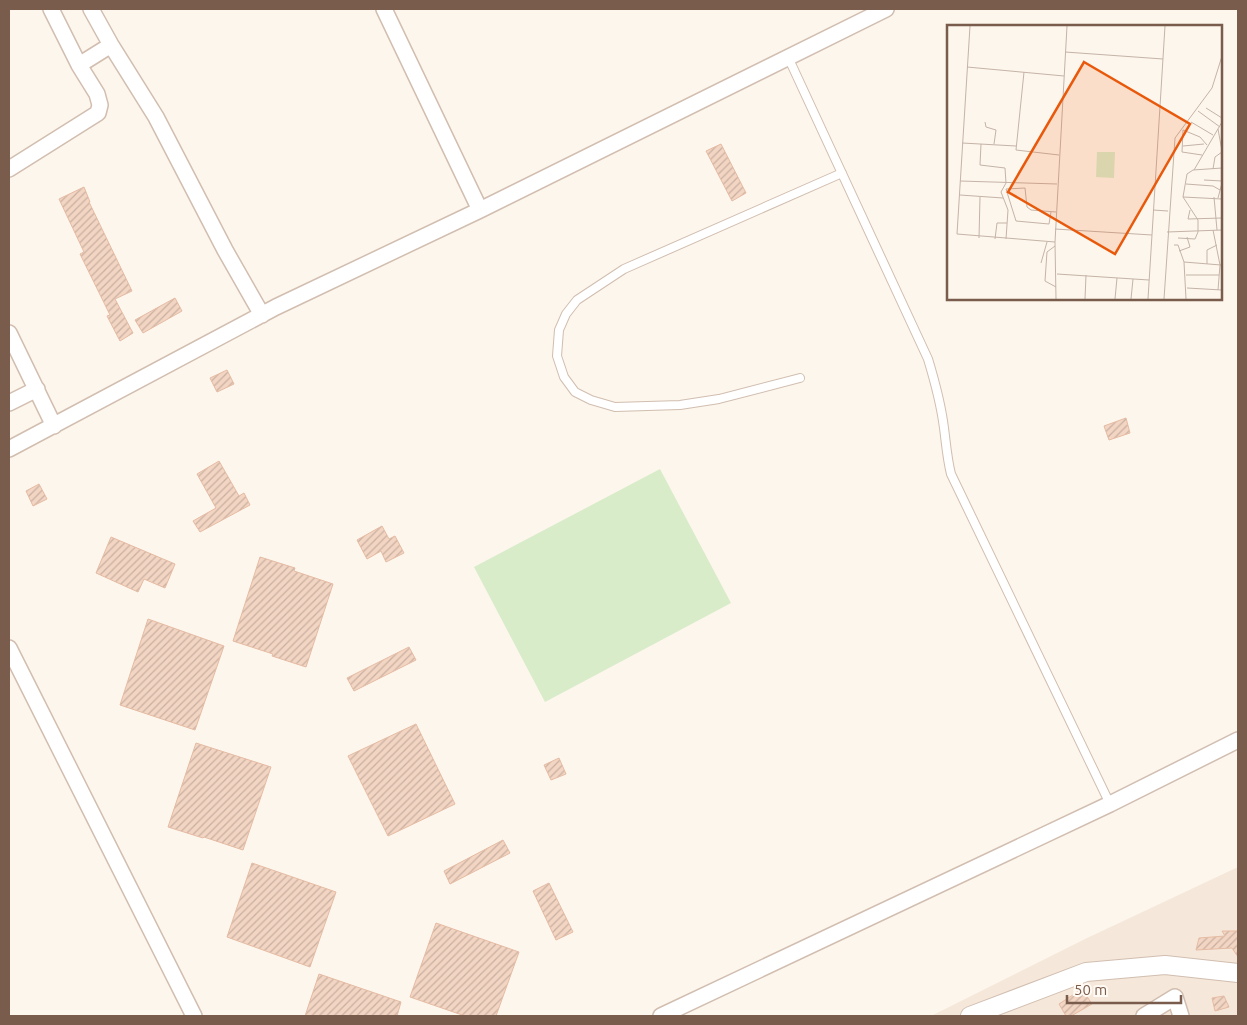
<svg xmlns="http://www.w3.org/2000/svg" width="1247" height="1025" viewBox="0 0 1247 1025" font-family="Ubuntu,sans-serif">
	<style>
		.residential { fill: #f5e8da }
		.grass { fill: #d8ecc9 }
		.building { fill: url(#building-hatch); stroke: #e6bba3 }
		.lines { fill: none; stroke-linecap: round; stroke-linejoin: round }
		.service-casing { stroke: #d1beb0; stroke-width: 10 }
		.minor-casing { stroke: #d1beb0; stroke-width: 18 }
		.tertiary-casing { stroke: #d1beb0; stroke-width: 20 }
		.service { stroke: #fff; stroke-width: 8 }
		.minor { stroke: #fff; stroke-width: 15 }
		.tertiary { stroke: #fff; stroke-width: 18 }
		.inset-road { fill: none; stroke: #c5b3a7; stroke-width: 1 }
		.view { fill: #e8590c; fill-opacity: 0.15; stroke: #e8590c; stroke-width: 2.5 }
		.inset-edge { fill: none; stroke: #7a5c4d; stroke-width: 2.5 }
	</style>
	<defs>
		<pattern id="building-hatch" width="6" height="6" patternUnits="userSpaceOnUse" patternTransform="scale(1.25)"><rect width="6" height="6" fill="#f3d5c3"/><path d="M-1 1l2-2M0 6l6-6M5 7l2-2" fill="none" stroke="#cab0a1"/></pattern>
	</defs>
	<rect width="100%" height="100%" fill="#fdf6ec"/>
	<path class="residential" d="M 1238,867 L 1238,1016 L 931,1016 L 1085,939 Z"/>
	<path class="grass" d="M 660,469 L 731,603 L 545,702 L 474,567 Z"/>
	<path class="building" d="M 721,144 L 746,193 L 732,201 L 706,151 Z
		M 84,187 L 90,202 L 89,202 L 132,291 L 115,299 L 133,333 L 120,341 L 107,316 L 110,315 L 80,254 L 84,252 L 59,199 Z
		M 175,298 L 182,311 L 143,333 L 135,320 Z
		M 227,370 L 234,384 L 217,392 L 210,378 Z
		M 1126,418 L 1130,433 L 1109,440 L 1104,426 Z
		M 219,461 L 239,496 L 244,493 L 250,505 L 200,532 L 193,521 L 216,508 L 197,474 Z
		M 39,484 L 47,499 L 33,506 L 26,491 Z
		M 382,526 L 389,539 L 395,536 L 404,553 L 386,562 L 381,551 L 367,559 L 357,540 Z
		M 111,537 L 175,564 L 165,588 L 144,579 L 138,592 L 96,573 Z
		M 260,557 L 295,568 L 294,571 L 333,584 L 306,667 L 272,656 L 273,654 L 233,641 Z
		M 148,619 L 224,646 L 195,730 L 120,705 Z
		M 409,647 L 416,660 L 354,691 L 347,678 Z
		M 416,724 L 455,804 L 388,836 L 348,756 Z
		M 196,743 L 271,767 L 243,850 L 204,837 L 203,838 L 168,827 Z
		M 559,758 L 566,774 L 551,780 L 544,765 Z
		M 503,840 L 510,853 L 450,884 L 444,871 Z
		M 252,863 L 336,892 L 310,967 L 227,937 Z
		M 549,883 L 573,932 L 556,940 L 533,891 Z
		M 436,923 L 519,952 L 496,1016 L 465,1016 L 410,997 Z
		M 1222,931 L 1238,931 L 1238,957 L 1232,948 L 1196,950 L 1199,938 L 1225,936 Z
		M 319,974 L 401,1002 L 397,1016 L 305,1016 Z
		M 1082,989 L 1092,1004 L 1071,1016 L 1066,1016 L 1059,1004 Z
		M 1224,996 L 1229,1007 L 1215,1011 L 1212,998 Z"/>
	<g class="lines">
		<defs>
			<path id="service" d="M 788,57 L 928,359 C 935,382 941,404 944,428 C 946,443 947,458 951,474 L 1110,804
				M 800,378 L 719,399 L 680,405 L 615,407 L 591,400 L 575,392 L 564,377 L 557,356 L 559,330 L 566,314 L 577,300 L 624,269 L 842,173"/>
			<path id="minor" d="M 91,9 L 111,45 L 156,117 L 225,250 L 262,315
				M 384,9 L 480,210
				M 79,65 L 111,45
				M 9,169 L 98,113 L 100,105 L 97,94 L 79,65 L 51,9
				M 9,333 L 54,426
				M 9,403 L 37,389
				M 9,449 L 276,307 L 480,210 L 886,9
				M 9,648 L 194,1016
				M 661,1016 L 1110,804 L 1238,740
				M 1144,1016 L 1175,997 L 1181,1016"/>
			<path id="tertiary" d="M 970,1016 L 1086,972 L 1165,965 L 1238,973"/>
		</defs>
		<use href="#service" class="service-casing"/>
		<use href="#minor" class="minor-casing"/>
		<use href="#tertiary" class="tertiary-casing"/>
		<use href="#service" class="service"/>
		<use href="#minor" class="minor"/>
		<use href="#tertiary" class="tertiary"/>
	</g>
	<g transform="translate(947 25)">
		<rect width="275" height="275" fill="#fdf6ec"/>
		<path d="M 150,127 L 168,127 L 167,153 L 149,152 Z" fill="#d8ecc9"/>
		<path class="inset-road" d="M 23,1 L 10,209 L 108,217 L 120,1M 275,2 L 275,21M 118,27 L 216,34M 20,42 L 117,51M 77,47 L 69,125 L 112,130M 259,83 L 275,93M 251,86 L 273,102M 38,97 L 39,102 L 49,105 L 47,119M 244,97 L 266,110M 271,104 L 275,126M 15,118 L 69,121M 34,119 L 33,140 L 58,143 L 59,158 L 54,167 L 61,185 L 59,214M 236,121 L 257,119M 255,130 L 235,127 L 236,105 L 253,112 L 260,120M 266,144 L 268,132 L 275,127M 247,145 L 275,97M 257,155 L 275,156M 13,156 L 110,159M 239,159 L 266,161 L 273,165M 13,170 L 56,173M 236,172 L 275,174M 267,172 L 270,205M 271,173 L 275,158M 206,185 L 221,186M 243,185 L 241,194 L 275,193M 104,187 L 102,199 L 69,196 L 59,164 L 78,163 L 80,182 L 84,185 L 109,187M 108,204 L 205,210M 266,205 L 273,240 L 271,265M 220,207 L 275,205M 32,213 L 33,172M 231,213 L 248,214 L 251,207 L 251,195 L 236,172 L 240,149 L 246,145 L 275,143M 48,214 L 50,198 L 60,198M 108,217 L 109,274M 227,220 L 231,220 L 237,237 L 239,274M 108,221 L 100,227 L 98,256 L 109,262M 232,226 L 243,222 L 240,212M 237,237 L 274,240M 94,238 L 100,217M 260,239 L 260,225 L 270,220M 110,249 L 202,255M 239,250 L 272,250M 240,263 L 275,265M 138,274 L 139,250M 168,274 L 170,253M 184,274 L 186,254M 201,274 L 218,1M 217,274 L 228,113 L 265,63 L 275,31"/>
		<path class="view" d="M 137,37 L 243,99 L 168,229 L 61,167 Z"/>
		<rect width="275" height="275" class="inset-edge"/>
	</g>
	<rect width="1247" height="1025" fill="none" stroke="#7a5c4d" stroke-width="20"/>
	<path d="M1067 995v8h114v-8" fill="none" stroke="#7a5c4d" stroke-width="2.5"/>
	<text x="1074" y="995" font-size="15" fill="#7a5c4d" stroke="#fffaf3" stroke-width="4" paint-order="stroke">50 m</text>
</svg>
